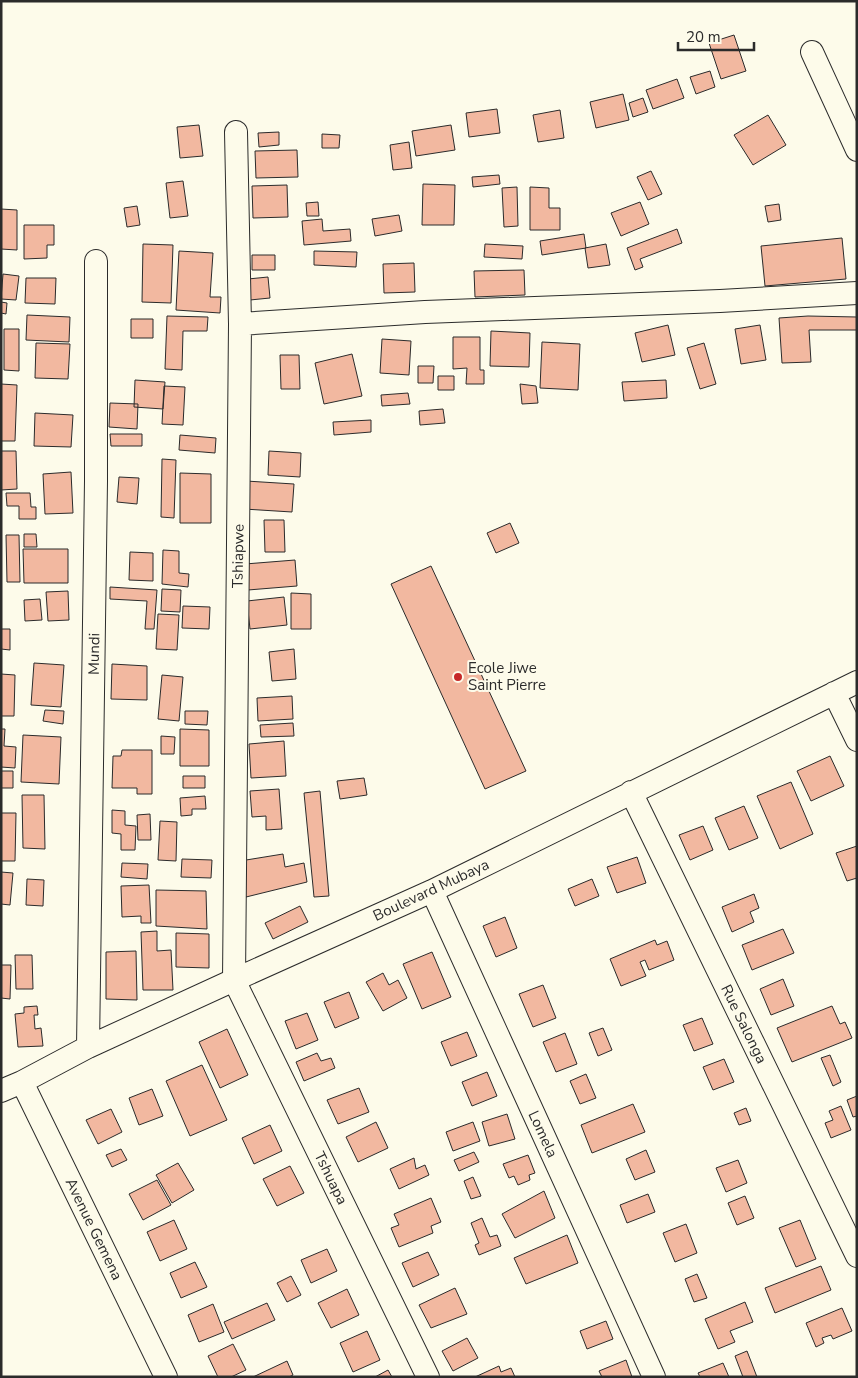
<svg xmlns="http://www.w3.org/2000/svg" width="858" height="1378" viewBox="0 0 858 1378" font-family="'Nunito Sans',sans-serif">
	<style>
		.building { fill: #f2b8a0; stroke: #2b2b2b }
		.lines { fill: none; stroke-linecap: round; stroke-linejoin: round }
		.street-casing { stroke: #2b2b2b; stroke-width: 24 }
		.street { stroke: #fdfbea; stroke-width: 22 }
		.poi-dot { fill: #c62828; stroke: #fdfbea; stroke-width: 2 }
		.labels { text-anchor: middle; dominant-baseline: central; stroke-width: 4; stroke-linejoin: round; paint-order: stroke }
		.street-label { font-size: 15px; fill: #2b2b2b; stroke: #fdfbea }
		.poi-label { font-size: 15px; fill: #2b2b2b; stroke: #fdfbea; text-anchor: start }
	</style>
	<rect width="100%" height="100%" fill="#fdfbea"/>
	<path class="building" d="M 734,35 L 746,71 L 721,79 L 709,43 Z
		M 710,71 L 715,87 L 696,94 L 690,77 Z
		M 677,79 L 684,98 L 653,109 L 646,90 Z
		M 623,94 L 629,120 L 596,128 L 590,102 Z
		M 643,98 L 648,112 L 633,117 L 629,103 Z
		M 497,109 L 500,133 L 469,137 L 466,113 Z
		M 560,110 L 564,138 L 538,142 L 533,115 Z
		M 768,115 L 786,145 L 753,165 L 734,135 Z
		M 199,125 L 203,156 L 180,158 L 177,127 Z
		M 451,125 L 455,150 L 416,156 L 412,131 Z
		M 279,132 L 279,145 L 259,147 L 258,133 Z
		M 322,134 L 340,135 L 339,148 L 322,148 Z
		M 409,142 L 412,168 L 393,170 L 390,145 Z
		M 297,150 L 298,177 L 256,178 L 255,151 Z
		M 651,171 L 662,194 L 648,200 L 637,177 Z
		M 499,175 L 500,184 L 473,187 L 472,177 Z
		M 183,181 L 188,216 L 170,218 L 166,183 Z
		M 423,184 L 455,185 L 454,225 L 422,225 Z
		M 287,185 L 288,217 L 253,218 L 252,186 Z
		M 517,187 L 518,226 L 504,227 L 502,188 Z
		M 530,187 L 549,188 L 549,208 L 560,208 L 560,230 L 530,230 Z
		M 318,202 L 319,216 L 307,216 L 306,203 Z
		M 640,202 L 649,224 L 621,236 L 611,213 Z
		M 779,204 L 781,220 L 768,222 L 765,206 Z
		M 137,206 L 140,225 L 127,227 L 124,208 Z
		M 1,209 L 17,210 L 17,250 L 1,249 Z
		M 399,215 L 402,231 L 375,236 L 372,219 Z
		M 322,219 L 323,231 L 350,229 L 351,241 L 304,245 L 302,221 Z
		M 24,225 L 54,225 L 54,245 L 47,245 L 47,258 L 24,259 Z
		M 677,229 L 682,243 L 640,259 L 643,267 L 635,270 L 627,248 Z
		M 584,234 L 586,248 L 542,255 L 540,241 Z
		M 842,238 L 846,279 L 765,286 L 761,246 Z
		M 143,244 L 173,245 L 171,303 L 142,302 Z
		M 485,244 L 523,246 L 522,259 L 484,257 Z
		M 606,244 L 610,265 L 588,268 L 585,248 Z
		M 179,251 L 213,253 L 210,297 L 221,297 L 220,313 L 176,310 Z
		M 314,251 L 357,252 L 356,267 L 314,265 Z
		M 252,255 L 275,255 L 275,270 L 252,270 Z
		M 414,263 L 415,292 L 384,293 L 383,264 Z
		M 524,270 L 525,295 L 475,297 L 474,271 Z
		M 3,274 L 19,276 L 16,300 L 1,299 Z
		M 268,277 L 270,298 L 250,300 L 248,279 Z
		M 26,278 L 56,278 L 55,304 L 25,303 Z
		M 1,302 L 7,303 L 6,314 L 1,313 Z
		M 27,315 L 70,317 L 69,342 L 26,340 Z
		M 167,316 L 208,317 L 207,331 L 183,331 L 182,370 L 165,369 Z
		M 808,316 L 857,317 L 857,330 L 809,330 L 811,362 L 782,363 L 779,318 Z
		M 131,319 L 153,319 L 153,338 L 131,338 Z
		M 668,325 L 675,355 L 642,362 L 635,333 Z
		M 760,325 L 766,360 L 741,364 L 735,329 Z
		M 4,329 L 19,329 L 19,371 L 4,370 Z
		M 491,331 L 530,333 L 529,367 L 490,366 Z
		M 453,337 L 480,337 L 480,370 L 484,370 L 484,384 L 466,384 L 467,368 L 453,369 Z
		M 382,339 L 411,341 L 409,375 L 380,373 Z
		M 542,342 L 580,344 L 578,390 L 540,388 Z
		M 36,343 L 70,344 L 68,379 L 35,378 Z
		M 704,343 L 716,384 L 700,389 L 687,348 Z
		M 352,354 L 362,396 L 324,404 L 315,363 Z
		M 280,355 L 299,355 L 300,389 L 281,389 Z
		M 418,366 L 434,366 L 433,383 L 418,383 Z
		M 438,376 L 454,376 L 454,390 L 438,390 Z
		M 135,380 L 165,382 L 163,409 L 134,407 Z
		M 666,380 L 667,398 L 624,401 L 622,382 Z
		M 1,384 L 17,385 L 15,441 L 1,441 Z
		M 520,384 L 536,386 L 538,403 L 522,404 Z
		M 164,386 L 185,387 L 183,425 L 162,424 Z
		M 408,393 L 410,404 L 382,406 L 381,395 Z
		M 110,403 L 138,404 L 137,429 L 109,427 Z
		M 443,409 L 445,423 L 420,425 L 419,411 Z
		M 35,413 L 73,415 L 71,447 L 34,446 Z
		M 371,420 L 371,432 L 334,435 L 333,422 Z
		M 110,434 L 142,434 L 142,446 L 111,446 Z
		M 180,435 L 216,438 L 215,453 L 179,450 Z
		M 1,451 L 16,451 L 17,489 L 1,490 Z
		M 269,451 L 301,453 L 300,477 L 268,475 Z
		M 162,459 L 176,460 L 174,518 L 161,517 Z
		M 71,472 L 73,513 L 45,514 L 43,474 Z
		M 180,473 L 211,474 L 211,523 L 180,523 Z
		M 119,477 L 139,478 L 137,504 L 117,502 Z
		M 246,481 L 294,484 L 292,512 L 244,509 Z
		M 6,493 L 30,493 L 31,507 L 36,507 L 36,519 L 19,519 L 19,506 L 7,506 Z
		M 264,520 L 284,520 L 285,552 L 265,552 Z
		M 510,523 L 519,543 L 496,553 L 487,533 Z
		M 24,534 L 36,534 L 37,547 L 24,547 Z
		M 6,535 L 19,535 L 20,582 L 7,582 Z
		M 23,549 L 68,549 L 68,583 L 24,583 Z
		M 163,550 L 179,551 L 179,573 L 189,574 L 188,587 L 162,584 Z
		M 130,552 L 153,553 L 153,581 L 129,580 Z
		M 295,560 L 297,586 L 248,590 L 245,564 Z
		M 431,566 L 526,771 L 485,789 L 391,584 Z
		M 110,587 L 157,590 L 154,629 L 145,629 L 147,601 L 110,599 Z
		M 162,589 L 181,590 L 180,612 L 161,611 Z
		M 68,591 L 69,620 L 48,621 L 46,592 Z
		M 291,593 L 311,594 L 311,629 L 291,629 Z
		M 284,597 L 287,625 L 250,629 L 247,601 Z
		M 40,599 L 42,620 L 25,621 L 24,600 Z
		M 183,606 L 210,607 L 209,629 L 182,628 Z
		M 158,614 L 179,615 L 177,650 L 156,649 Z
		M 1,629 L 10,629 L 10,650 L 1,649 Z
		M 294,649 L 296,679 L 272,681 L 269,652 Z
		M 34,663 L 64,665 L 61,707 L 31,705 Z
		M 112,664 L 147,666 L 147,700 L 111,699 Z
		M 1,674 L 15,675 L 14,716 L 1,716 Z
		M 162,675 L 183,677 L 179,721 L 158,719 Z
		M 292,696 L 293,719 L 258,721 L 257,698 Z
		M 45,710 L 64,711 L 63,724 L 43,721 Z
		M 185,711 L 208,711 L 207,725 L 185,724 Z
		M 293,723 L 294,736 L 261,737 L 260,725 Z
		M 1,729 L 5,729 L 4,746 L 16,747 L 15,768 L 1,767 Z
		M 180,729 L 209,730 L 209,766 L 180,766 Z
		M 23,735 L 61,737 L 59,784 L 21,782 Z
		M 161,736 L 175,737 L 174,754 L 161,754 Z
		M 284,741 L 286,776 L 251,778 L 249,744 Z
		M 122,750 L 152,750 L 152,794 L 137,794 L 137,788 L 112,788 L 113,756 L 121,756 Z
		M 830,756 L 844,786 L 811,801 L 797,771 Z
		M 1,771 L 13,771 L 13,788 L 1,788 Z
		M 183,776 L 205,776 L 205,788 L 183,788 Z
		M 364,778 L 367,795 L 340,799 L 337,781 Z
		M 791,782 L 813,834 L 780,849 L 757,796 Z
		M 279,789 L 282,829 L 266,830 L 266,816 L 252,817 L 250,791 Z
		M 320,791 L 329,896 L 314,897 L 304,793 Z
		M 22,795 L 44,795 L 45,849 L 23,848 Z
		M 205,796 L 206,809 L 192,809 L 192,815 L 181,816 L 180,798 Z
		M 744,806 L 758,838 L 729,850 L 715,818 Z
		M 112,810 L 125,811 L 125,825 L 136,826 L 135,850 L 121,850 L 121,834 L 112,833 Z
		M 1,813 L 16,813 L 15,861 L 1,861 Z
		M 150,814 L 151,840 L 138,840 L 137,815 Z
		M 160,821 L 177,822 L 176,861 L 158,860 Z
		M 703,826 L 713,850 L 690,860 L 679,835 Z
		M 857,846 L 857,878 L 847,881 L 836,853 Z
		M 283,854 L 285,867 L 304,863 L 307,882 L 242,898 L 240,861 Z
		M 637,857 L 646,883 L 617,893 L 607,867 Z
		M 182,859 L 212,860 L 211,878 L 181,877 Z
		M 122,863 L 148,864 L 147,879 L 121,877 Z
		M 1,872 L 13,873 L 10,905 L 1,904 Z
		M 27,879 L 44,880 L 43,906 L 26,905 Z
		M 592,879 L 599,896 L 575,906 L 568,889 Z
		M 149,885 L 151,923 L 141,923 L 141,916 L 122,917 L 121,886 Z
		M 156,890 L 206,891 L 207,929 L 156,926 Z
		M 754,894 L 759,908 L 750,912 L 754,922 L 732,932 L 722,907 Z
		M 300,906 L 308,922 L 273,939 L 265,923 Z
		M 505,917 L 517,948 L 496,957 L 483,926 Z
		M 783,929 L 794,953 L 752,970 L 742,945 Z
		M 157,931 L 157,951 L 171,950 L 173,990 L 143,990 L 141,932 Z
		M 176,933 L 209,934 L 209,968 L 176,967 Z
		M 655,940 L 657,945 L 667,941 L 674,960 L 649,970 L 645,960 L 640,962 L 646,976 L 621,986 L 610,959 Z
		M 136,951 L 137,1000 L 106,999 L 106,952 Z
		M 432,952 L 451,997 L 422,1009 L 403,964 Z
		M 15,955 L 32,955 L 33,989 L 16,989 Z
		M 1,965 L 11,965 L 10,999 L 1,998 Z
		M 383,973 L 389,985 L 398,980 L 407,998 L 383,1011 L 366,982 Z
		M 783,979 L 794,1006 L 771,1015 L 760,989 Z
		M 543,985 L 556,1018 L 533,1027 L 519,994 Z
		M 349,992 L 359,1018 L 335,1028 L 324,1002 Z
		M 37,1006 L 38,1015 L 34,1015 L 35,1029 L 41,1028 L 43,1046 L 18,1047 L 15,1014 L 24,1013 L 24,1007 Z
		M 832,1006 L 840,1024 L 845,1022 L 852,1038 L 792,1062 L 777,1028 Z
		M 307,1013 L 318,1040 L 296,1049 L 285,1021 Z
		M 702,1018 L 713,1044 L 694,1051 L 683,1025 Z
		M 603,1028 L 612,1050 L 598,1056 L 589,1033 Z
		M 227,1029 L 248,1075 L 220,1088 L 199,1042 Z
		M 467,1032 L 477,1056 L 451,1066 L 441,1042 Z
		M 565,1033 L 577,1064 L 556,1072 L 543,1042 Z
		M 317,1053 L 321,1061 L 331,1058 L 335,1068 L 304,1081 L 296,1062 Z
		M 830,1055 L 841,1082 L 833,1086 L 821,1058 Z
		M 724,1059 L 734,1082 L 713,1090 L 703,1067 Z
		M 202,1065 L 227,1120 L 190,1136 L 166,1081 Z
		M 487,1072 L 497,1096 L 472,1106 L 462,1082 Z
		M 586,1074 L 596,1098 L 580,1104 L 570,1081 Z
		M 359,1088 L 369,1112 L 338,1124 L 327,1100 Z
		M 152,1089 L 163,1116 L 139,1125 L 129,1098 Z
		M 857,1096 L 857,1116 L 853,1117 L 847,1100 Z
		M 633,1104 L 645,1132 L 592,1153 L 581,1125 Z
		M 841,1106 L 851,1130 L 831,1138 L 825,1123 L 833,1120 L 829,1111 Z
		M 746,1108 L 751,1121 L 739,1125 L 734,1113 Z
		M 111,1109 L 122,1132 L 98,1144 L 86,1120 Z
		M 507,1114 L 515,1139 L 489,1146 L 482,1122 Z
		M 376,1122 L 388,1148 L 358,1162 L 346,1137 Z
		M 473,1122 L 480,1141 L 453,1151 L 446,1132 Z
		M 270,1125 L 282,1151 L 254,1164 L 242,1138 Z
		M 121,1149 L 127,1160 L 112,1167 L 106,1155 Z
		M 646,1150 L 655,1172 L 635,1180 L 626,1159 Z
		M 474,1152 L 479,1162 L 459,1171 L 454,1160 Z
		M 528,1155 L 535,1173 L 529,1175 L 530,1180 L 518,1185 L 514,1176 L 509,1178 L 503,1164 Z
		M 414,1158 L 416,1169 L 425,1165 L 429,1175 L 399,1189 L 390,1169 Z
		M 738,1160 L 747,1183 L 726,1192 L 716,1168 Z
		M 178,1163 L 194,1190 L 172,1203 L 156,1175 Z
		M 290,1166 L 304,1193 L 277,1206 L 263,1179 Z
		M 473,1177 L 481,1196 L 471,1199 L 464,1181 Z
		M 157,1180 L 171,1205 L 143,1220 L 129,1194 Z
		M 544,1191 L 555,1218 L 515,1238 L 502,1214 Z
		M 648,1194 L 655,1212 L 627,1223 L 620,1205 Z
		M 745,1196 L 754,1218 L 737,1225 L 728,1203 Z
		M 431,1198 L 441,1222 L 431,1226 L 433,1233 L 399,1247 L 391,1228 L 399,1225 L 394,1214 Z
		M 482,1218 L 490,1237 L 497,1235 L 501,1246 L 479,1255 L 475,1245 L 479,1243 L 471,1223 Z
		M 174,1220 L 187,1249 L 160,1261 L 147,1232 Z
		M 800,1220 L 816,1259 L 796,1267 L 779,1228 Z
		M 686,1224 L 697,1253 L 675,1262 L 663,1233 Z
		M 567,1235 L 578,1263 L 526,1284 L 514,1258 Z
		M 327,1249 L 337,1271 L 311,1283 L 301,1260 Z
		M 428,1252 L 439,1275 L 413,1287 L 402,1263 Z
		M 195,1262 L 207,1287 L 181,1298 L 170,1273 Z
		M 821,1266 L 831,1290 L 775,1313 L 765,1288 Z
		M 697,1274 L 707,1298 L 694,1302 L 685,1279 Z
		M 291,1276 L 301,1295 L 287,1302 L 277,1283 Z
		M 455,1288 L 467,1314 L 431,1328 L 419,1305 Z
		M 347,1289 L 359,1315 L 331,1328 L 318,1303 Z
		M 745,1302 L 753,1322 L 730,1331 L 735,1342 L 718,1349 L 705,1319 Z
		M 267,1303 L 275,1320 L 232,1339 L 224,1322 Z
		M 213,1304 L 224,1332 L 199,1342 L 188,1315 Z
		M 842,1308 L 852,1331 L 833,1339 L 831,1335 L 822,1338 L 824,1343 L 816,1347 L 806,1323 Z
		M 606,1321 L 613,1339 L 587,1349 L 580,1331 Z
		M 367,1331 L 380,1360 L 353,1372 L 340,1343 Z
		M 467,1338 L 478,1358 L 453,1371 L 442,1351 Z
		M 233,1344 L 246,1370 L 231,1377 L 218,1377 L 208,1356 Z
		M 747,1351 L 757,1377 L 743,1377 L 735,1356 Z
		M 626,1360 L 632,1377 L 602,1377 L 599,1371 Z
		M 287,1361 L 293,1375 L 289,1377 L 253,1377 Z
		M 723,1363 L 729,1377 L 700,1377 L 698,1373 Z
		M 499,1366 L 501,1372 L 511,1368 L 515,1377 L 475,1377 Z
		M 388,1370 L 392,1377 L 375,1377 Z"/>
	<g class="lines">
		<defs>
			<path id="street" d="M 812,52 L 857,150
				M 236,132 L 240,324 L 234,980 L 428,1377
				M 240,324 L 425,312 L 720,301 L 857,293
				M 834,693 L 857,740
				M 631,792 L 857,1256
				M 432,891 L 654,1377
				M 88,1047 L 96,481 L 96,261
				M 22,1082 L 166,1377
				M 1,1091 L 22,1082 L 88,1047 L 234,980 L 432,891 L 857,682"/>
		</defs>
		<use href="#street" class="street-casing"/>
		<use href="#street" class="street"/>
	</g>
	<circle class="poi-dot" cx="458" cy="677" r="5"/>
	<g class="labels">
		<g class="street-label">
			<text transform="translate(238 556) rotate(-89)">Tshiapwe</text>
			<text transform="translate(94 654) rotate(-89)">Mundi</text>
			<text transform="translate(431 890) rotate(-25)">Boulevard Mubaya</text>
			<text transform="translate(744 1024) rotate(64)">Rue Salonga</text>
			<text transform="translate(543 1134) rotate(65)">Lomela</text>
			<text transform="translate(331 1178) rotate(64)">Tshuapa</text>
			<text transform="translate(94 1229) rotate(64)">Avenue Gemena</text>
		</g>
		<g class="poi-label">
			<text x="468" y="668">Ecole Jiwe<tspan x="468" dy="17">Saint Pierre</tspan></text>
		</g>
	</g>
	<rect width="858" height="1378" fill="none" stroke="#2b2b2b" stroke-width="5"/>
	<path d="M678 42v8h76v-8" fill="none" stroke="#2b2b2b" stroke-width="2.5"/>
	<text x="686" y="42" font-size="15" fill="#2b2b2b" stroke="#fdfbea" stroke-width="4" paint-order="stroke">20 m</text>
</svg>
